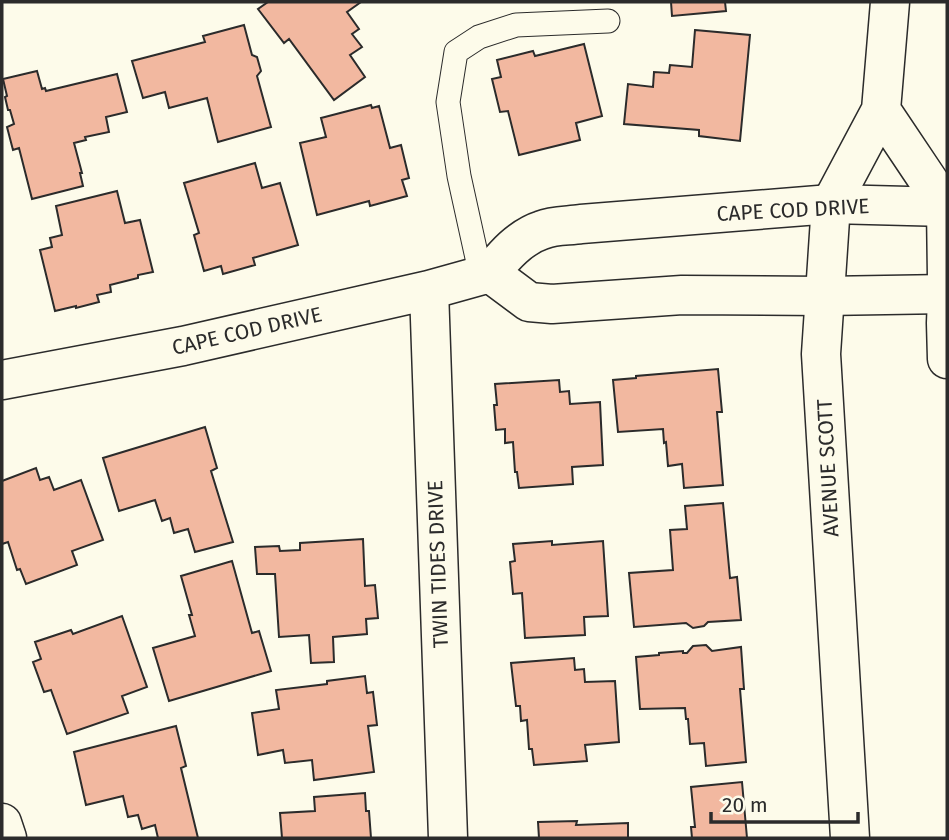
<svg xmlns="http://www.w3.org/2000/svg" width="949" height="840" viewBox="0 0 949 840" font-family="'Fira Sans',sans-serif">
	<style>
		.building { fill: #f2b8a0; stroke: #2b2b2b; stroke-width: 2 }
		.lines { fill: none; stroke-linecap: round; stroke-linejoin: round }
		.service-casing { stroke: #2b2b2b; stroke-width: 25 }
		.minor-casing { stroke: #2b2b2b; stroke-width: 41 }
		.secondary-casing { stroke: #2b2b2b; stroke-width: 41 }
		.service { stroke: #fdfbea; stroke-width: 23 }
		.minor { stroke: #fdfbea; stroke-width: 38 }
		.secondary { stroke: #fdfbea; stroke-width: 38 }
		.labels { text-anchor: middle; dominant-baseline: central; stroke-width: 5; stroke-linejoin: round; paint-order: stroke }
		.street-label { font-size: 21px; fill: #2b2b2b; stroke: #fdfbea }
	</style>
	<rect width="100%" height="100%" fill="#fdfbea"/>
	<path class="building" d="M 268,2 L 361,2 L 347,12 L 359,29 L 352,34 L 362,47 L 350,55 L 365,77 L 334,100 L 289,39 L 284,43 L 258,9 Z
		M 671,2 L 725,2 L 726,11 L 672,16 Z
		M 244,25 L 252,55 L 257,57 L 261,71 L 257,76 L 271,127 L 218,142 L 207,98 L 169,108 L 165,92 L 143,98 L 132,61 L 205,42 L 203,36 Z
		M 695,30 L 750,35 L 740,141 L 699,136 L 699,130 L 624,124 L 628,84 L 653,87 L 654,72 L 669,73 L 670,65 L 692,67 Z
		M 584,44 L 602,116 L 576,123 L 580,140 L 519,155 L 508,111 L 500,112 L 492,79 L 501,77 L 497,60 L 533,51 L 535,56 Z
		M 37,71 L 42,89 L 45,88 L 46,91 L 117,74 L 127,112 L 106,117 L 109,132 L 85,137 L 86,140 L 74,143 L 82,173 L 80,173 L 83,186 L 32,199 L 19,148 L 13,150 L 7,127 L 14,124 L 10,110 L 8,110 L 5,97 L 7,96 L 3,79 Z
		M 371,105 L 372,108 L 379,106 L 390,148 L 401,145 L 409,178 L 402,180 L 407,196 L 370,206 L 369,201 L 317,215 L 300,143 L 326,137 L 321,118 Z
		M 255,163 L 262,188 L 280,183 L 298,245 L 253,258 L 255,265 L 223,274 L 221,266 L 204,271 L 194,235 L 199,233 L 184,183 Z
		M 117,191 L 125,223 L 140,220 L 153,272 L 138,275 L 138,278 L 110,285 L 111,292 L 97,295 L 99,302 L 76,308 L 76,306 L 55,311 L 40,250 L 52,247 L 50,238 L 62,235 L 56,206 Z
		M 718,369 L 722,412 L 717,412 L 723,485 L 684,488 L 682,464 L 668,466 L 666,442 L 664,443 L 663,429 L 618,432 L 613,380 L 636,378 L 636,376 Z
		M 559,380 L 560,392 L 569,391 L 570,404 L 600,402 L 603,465 L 572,467 L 573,484 L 519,488 L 517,472 L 515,472 L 513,442 L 505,443 L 505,429 L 496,430 L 494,405 L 497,405 L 495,384 Z
		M 205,427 L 217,468 L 211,471 L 233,542 L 195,552 L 188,529 L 174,533 L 170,518 L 162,521 L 155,500 L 119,511 L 103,458 Z
		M 36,468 L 40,480 L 49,477 L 54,490 L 81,480 L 103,540 L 72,551 L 77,565 L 26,584 L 20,569 L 17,570 L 8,542 L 2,544 L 2,481 Z
		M 723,503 L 730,578 L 737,577 L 741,620 L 708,622 L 704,626 L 693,628 L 686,623 L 634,627 L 629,573 L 673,570 L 670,530 L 687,529 L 685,506 Z
		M 363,539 L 365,586 L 375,585 L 378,618 L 366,619 L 367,634 L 333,637 L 334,662 L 311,663 L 309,635 L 279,637 L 275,574 L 257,574 L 255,547 L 279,546 L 280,551 L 300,550 L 300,543 Z
		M 552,541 L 552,545 L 603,541 L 608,616 L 584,617 L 585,635 L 525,638 L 522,593 L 513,594 L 510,562 L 515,561 L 513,544 Z
		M 232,561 L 252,633 L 259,631 L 271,671 L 169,701 L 153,648 L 195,636 L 189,615 L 192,615 L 181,576 Z
		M 122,616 L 147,687 L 122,696 L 128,713 L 67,734 L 51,690 L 44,692 L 33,662 L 41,659 L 35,642 L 71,630 L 73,634 Z
		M 706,645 L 712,651 L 741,647 L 744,689 L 740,689 L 746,762 L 706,766 L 704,743 L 690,744 L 688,719 L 686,719 L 685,708 L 640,709 L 636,657 L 659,655 L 659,653 L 683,651 L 683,653 L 687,653 L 693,646 Z
		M 574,658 L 575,670 L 584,669 L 585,682 L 615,681 L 619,742 L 585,745 L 587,761 L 534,765 L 532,749 L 529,749 L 527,720 L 521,721 L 520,706 L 516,706 L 511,663 Z
		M 365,676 L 367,693 L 373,692 L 377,725 L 368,726 L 374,772 L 314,780 L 312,760 L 285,763 L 283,750 L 258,755 L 252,713 L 279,709 L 276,690 L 327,684 L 327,681 Z
		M 176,726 L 186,766 L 181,768 L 198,838 L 158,838 L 155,825 L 142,829 L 138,815 L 128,817 L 123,796 L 86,805 L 74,752 Z
		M 742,782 L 747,838 L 692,838 L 691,827 L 695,827 L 691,787 Z
		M 365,793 L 366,811 L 369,811 L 371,838 L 282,838 L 280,813 L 315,811 L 314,797 Z
		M 577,821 L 576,825 L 628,823 L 628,838 L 539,838 L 538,822 Z"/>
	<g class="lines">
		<defs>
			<path id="service" d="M 481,276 L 459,176 L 448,102 L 456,52 L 479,37 L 516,25 L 608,21"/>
			<path id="minor" d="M 947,207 L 831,204 L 581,224 C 569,226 554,225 542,230 C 520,237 504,256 490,273 L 529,302 L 552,304 L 682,295 L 824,296 L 947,294
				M 429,290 L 448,838
				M 2,380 L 183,346 L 429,290 L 490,273
				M 2,823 L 7,838"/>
			<path id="secondary" d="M 881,110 L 946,207 L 947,278
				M 947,298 L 946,323 L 947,359
				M 850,838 L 821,354 L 831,204 L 881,110 L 890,2"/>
		</defs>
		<use href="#service" class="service-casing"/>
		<use href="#minor" class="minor-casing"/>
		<use href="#secondary" class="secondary-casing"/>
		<use href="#service" class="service"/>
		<use href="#minor" class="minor"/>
		<use href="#secondary" class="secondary"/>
	</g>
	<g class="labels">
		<g class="street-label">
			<text transform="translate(793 210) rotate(-3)">CAPE COD DRIVE</text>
			<text transform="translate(247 331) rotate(-13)">CAPE COD DRIVE</text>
			<text transform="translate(828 468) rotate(-93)">AVENUE SCOTT</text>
			<text transform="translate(438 564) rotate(-92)">TWIN TIDES DRIVE</text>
		</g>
	</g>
	<rect width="949" height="840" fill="none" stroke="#2b2b2b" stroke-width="7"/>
	<path d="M711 812v10h147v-10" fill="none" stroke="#2b2b2b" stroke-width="3.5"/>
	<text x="722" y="812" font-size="21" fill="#2b2b2b" stroke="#fdfbea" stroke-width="5" paint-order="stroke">20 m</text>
</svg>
